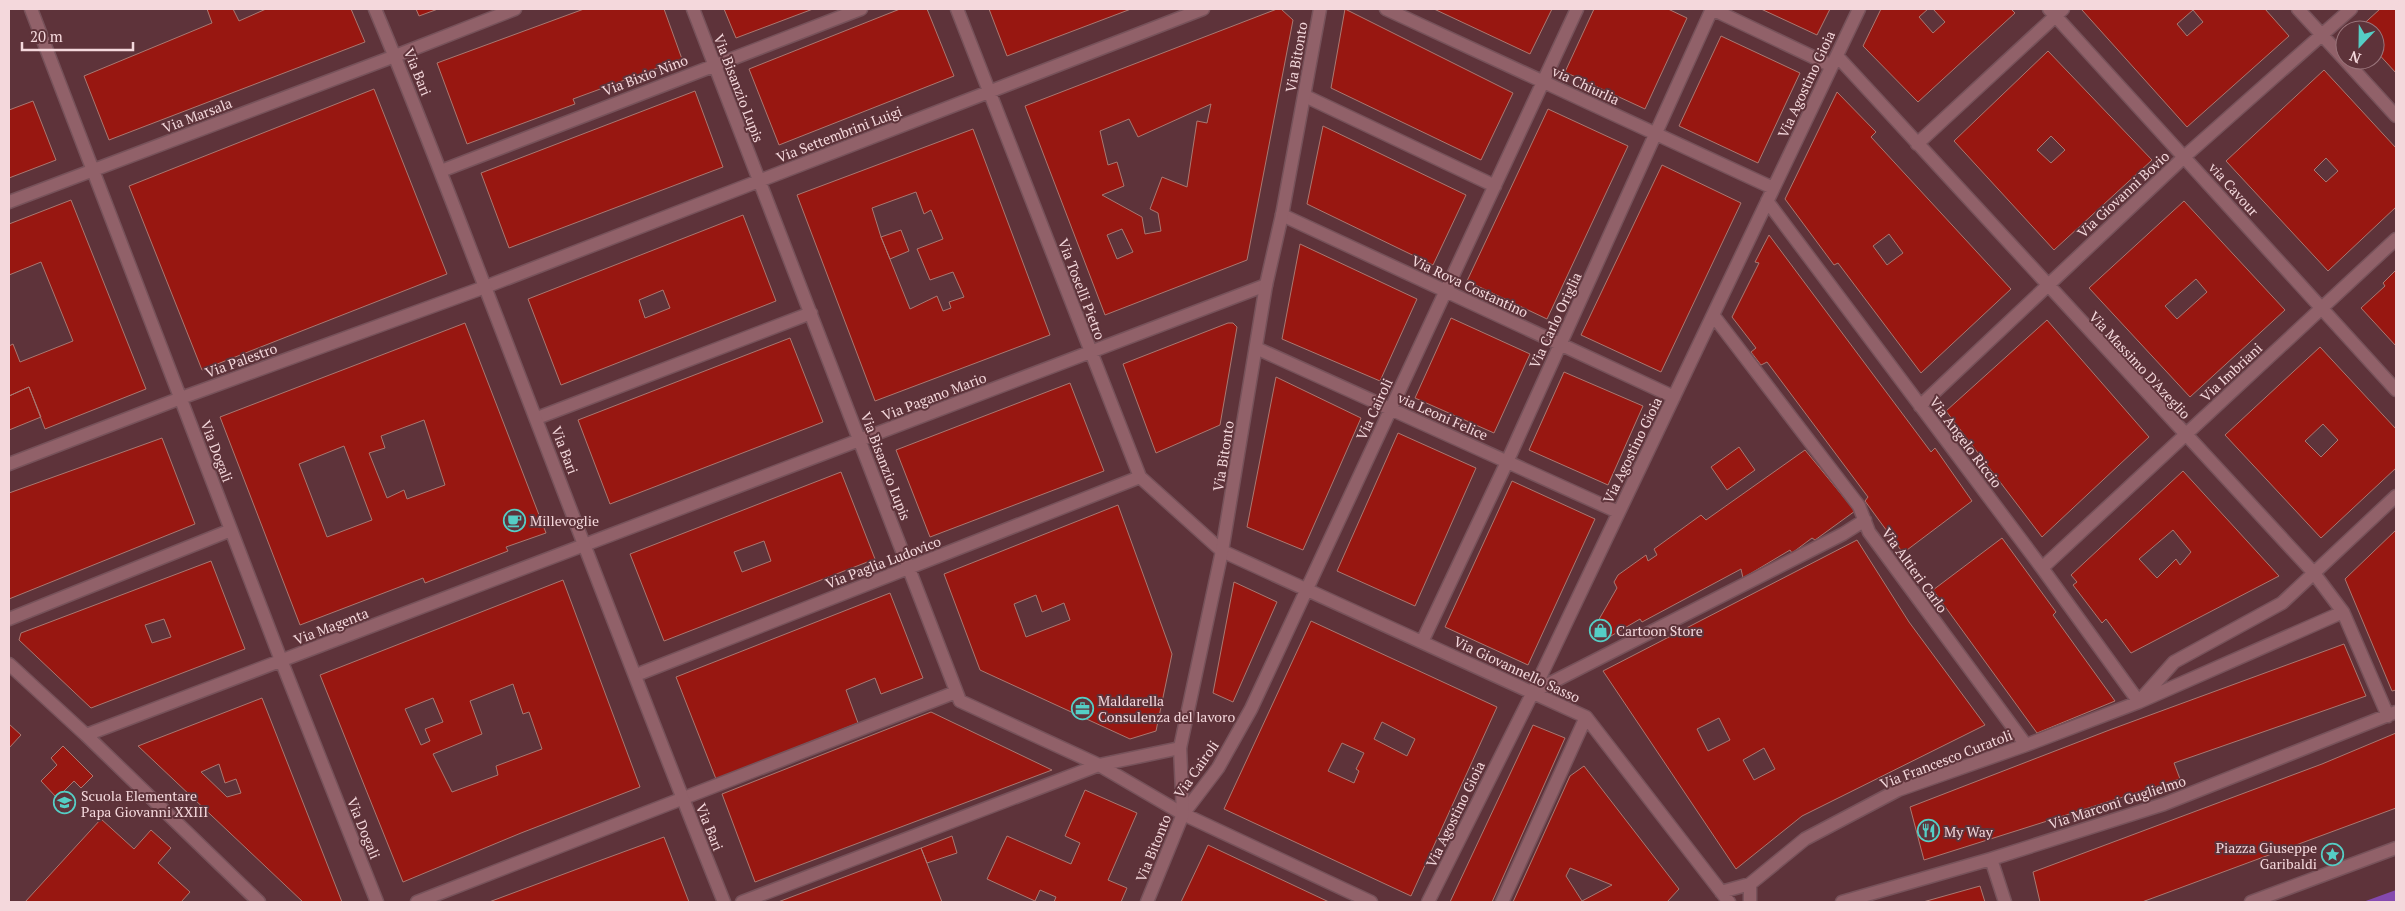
<svg xmlns="http://www.w3.org/2000/svg" width="2405" height="911" viewBox="0 0 2405 911" font-family="'PT Serif',serif">
	<style>
		.green { fill: #8449ae }
		.building { fill: #981711; stroke: #aa7871; fill-rule: evenodd }
		.lines { fill: none; stroke-linecap: round; stroke-linejoin: round }
		.street-casing { stroke: #77525a; stroke-width: 15 }
		.secondary-casing { stroke: #77525a; stroke-width: 15 }
		.street { stroke: #916169; stroke-width: 12 }
		.secondary { stroke: #916169; stroke-width: 12 }
		.labels { text-anchor: middle; dominant-baseline: central; stroke-width: 4; stroke-linejoin: round; paint-order: stroke }
		.street-label { font-size: 14px; fill: #f4d8dc; stroke: #5e333a }
		.poi-label { font-size: 14px; fill: #f4d8dc; stroke: #5e333a; text-anchor: start }
	</style>
	<rect width="100%" height="100%" fill="#5e333a"/>
	<path class="green" d="M 2396,890 L 2396,902 L 2363,902 Z"/>
	<path class="building" d="M 207,9 L 233,9 L 239,21 L 266,9 L 351,9 L 365,42 L 109,140 L 84,76 L 212,23 Z
		M 416,9 L 438,9 L 419,16 Z
		M 584,9 L 664,9 L 682,59 L 573,99 L 575,104 L 467,144 L 437,63 Z
		M 724,9 L 813,9 L 736,38 Z
		M 900,9 L 927,9 L 954,76 L 779,145 L 749,69 Z
		M 989,9 L 1131,9 L 1007,56 Z
		M 1277,9 L 1281,9 L 1293,20 L 1247,260 L 1105,315 L 1025,106 ZM 1211,104 L 1207,123 L 1197,121 L 1187,187 L 1162,177 L 1150,209 L 1158,213 L 1161,231 L 1145,234 L 1142,217 L 1102,195 L 1124,186 L 1117,162 L 1108,165 L 1100,131 L 1129,119 L 1138,137 ZM 1122,229 L 1133,252 L 1117,259 L 1107,235 Z
		M 1345,9 L 1513,93 L 1481,160 L 1331,88 Z
		M 1434,9 L 1552,9 L 1530,54 Z
		M 1594,9 L 1668,9 L 1687,18 L 1645,109 L 1565,72 Z
		M 1761,9 L 1830,9 L 1817,35 Z
		M 1881,9 L 1928,9 L 1919,17 L 1933,33 L 1945,22 L 1933,9 L 2011,9 L 2015,13 L 1918,102 L 1863,46 Z
		M 2083,9 L 2265,9 L 2289,36 L 2187,127 L 2082,10 ZM 2193,10 L 2203,22 L 2187,36 L 2177,24 Z
		M 2380,9 L 2396,9 L 2396,73 L 2375,50 L 2375,30 L 2357,30 Z
		M 1721,36 L 1800,73 L 1758,163 L 1679,126 Z
		M 2048,51 L 2152,160 L 2054,250 L 1954,141 ZM 2051,136 L 2065,150 L 2051,163 L 2037,150 Z
		M 2324,70 L 2396,148 L 2396,207 L 2328,271 L 2226,161 ZM 2326,158 L 2338,171 L 2326,182 L 2314,170 Z
		M 374,89 L 447,274 L 202,370 L 129,186 Z
		M 695,91 L 723,167 L 509,248 L 481,173 Z
		M 1837,92 L 1876,132 L 1871,137 L 2011,289 L 1921,373 L 1838,263 L 1834,265 L 1785,199 ZM 1889,234 L 1903,253 L 1887,265 L 1873,246 Z
		M 33,101 L 56,160 L 9,178 L 9,110 Z
		M 1548,109 L 1628,146 L 1547,319 L 1467,281 Z
		M 1323,126 L 1466,195 L 1433,265 L 1307,204 Z
		M 973,129 L 1050,335 L 875,401 L 797,195 ZM 916,192 L 924,214 L 931,210 L 943,239 L 917,249 L 930,280 L 953,272 L 964,297 L 949,302 L 951,308 L 943,311 L 937,296 L 910,309 L 881,237 L 872,208 Z
		M 1662,165 L 1741,203 L 1661,372 L 1581,335 Z
		M 71,200 L 146,389 L 45,429 L 29,387 L 9,396 L 9,346 L 13,344 L 20,362 L 73,341 L 41,262 L 9,275 L 9,224 Z
		M 2184,201 L 2285,310 L 2190,397 L 2089,288 ZM 2196,279 L 2207,292 L 2177,319 L 2165,306 Z
		M 743,215 L 776,301 L 561,385 L 528,299 ZM 663,290 L 670,308 L 645,318 L 639,300 Z
		M 901,230 L 909,251 L 890,259 L 881,237 Z
		M 1769,235 L 1931,452 L 1935,448 L 1972,501 L 1903,553 L 1865,501 L 1868,497 L 1767,362 L 1761,365 L 1751,352 L 1756,348 L 1732,317 L 1759,263 L 1755,262 Z
		M 1300,244 L 1417,299 L 1380,381 L 1282,339 Z
		M 2396,270 L 2396,346 L 2361,308 L 2385,286 L 2383,283 Z
		M 1451,318 L 1530,354 L 1494,433 L 1415,398 Z
		M 2047,320 L 2149,437 L 2042,537 L 1946,411 Z
		M 465,323 L 546,533 L 506,547 L 508,551 L 425,583 L 423,578 L 300,625 L 220,417 ZM 424,420 L 445,485 L 407,499 L 404,490 L 387,498 L 369,453 L 385,448 L 381,436 ZM 344,446 L 372,520 L 327,537 L 299,464 Z
		M 1228,323 L 1233,323 L 1237,327 L 1220,425 L 1156,453 L 1123,364 Z
		M 790,338 L 823,422 L 610,504 L 578,420 Z
		M 2320,347 L 2396,429 L 2396,468 L 2321,538 L 2225,435 ZM 2323,424 L 2338,440 L 2321,457 L 2305,441 Z
		M 1564,372 L 1643,406 L 1608,485 L 1529,450 Z
		M 1276,377 L 1361,418 L 1303,550 L 1247,527 Z
		M 1070,383 L 1104,471 L 930,537 L 896,450 Z
		M 29,387 L 41,417 L 9,430 L 9,396 Z
		M 1398,433 L 1476,468 L 1415,606 L 1337,571 Z
		M 162,438 L 195,524 L 9,599 L 9,493 Z
		M 1739,447 L 1755,470 L 1727,490 L 1711,467 Z
		M 1805,450 L 1855,511 L 1815,540 L 1812,538 L 1792,553 L 1790,550 L 1743,578 L 1741,569 L 1642,622 L 1640,619 L 1604,640 L 1594,628 L 1617,588 L 1614,582 L 1618,575 L 1646,555 L 1648,561 L 1657,555 L 1654,549 L 1701,515 L 1706,520 Z
		M 2183,471 L 2279,576 L 2131,653 L 2106,619 L 2102,623 L 2073,585 L 2077,582 L 2071,575 ZM 2173,530 L 2191,552 L 2180,565 L 2176,559 L 2157,578 L 2139,559 Z
		M 841,472 L 875,559 L 664,641 L 630,554 ZM 764,541 L 771,561 L 742,572 L 734,552 Z
		M 1512,481 L 1595,519 L 1528,665 L 1445,627 Z
		M 1118,505 L 1172,654 L 1156,731 L 1130,739 L 980,670 L 944,574 ZM 1036,595 L 1042,612 L 1064,603 L 1070,620 L 1026,637 L 1014,604 Z
		M 2396,530 L 2396,690 L 2392,691 L 2345,579 Z
		M 2002,538 L 2056,612 L 2053,615 L 2115,701 L 2037,733 L 1933,590 Z
		M 1857,540 L 1909,622 L 1985,725 L 1802,816 L 1736,869 L 1603,671 ZM 1719,718 L 1730,740 L 1708,751 L 1697,729 ZM 1764,748 L 1775,769 L 1754,780 L 1743,760 Z
		M 211,561 L 245,649 L 91,708 L 19,640 L 21,633 ZM 164,619 L 171,637 L 152,643 L 145,625 Z
		M 563,580 L 640,787 L 521,833 L 403,882 L 320,675 ZM 513,684 L 523,714 L 529,712 L 542,749 L 496,766 L 498,775 L 452,792 L 433,754 L 482,734 L 470,701 ZM 433,698 L 443,722 L 425,729 L 430,741 L 421,745 L 405,709 Z
		M 1234,582 L 1277,602 L 1233,702 L 1213,693 Z
		M 890,593 L 923,678 L 881,694 L 875,678 L 846,690 L 858,723 L 716,779 L 676,677 Z
		M 1311,621 L 1497,707 L 1411,896 L 1224,809 ZM 1382,722 L 1415,739 L 1407,756 L 1374,739 ZM 1342,743 L 1364,753 L 1356,769 L 1359,771 L 1354,783 L 1328,771 Z
		M 2344,644 L 2366,696 L 2174,763 L 2180,779 L 1924,860 L 1910,807 L 2112,729 Z
		M 262,698 L 342,902 L 303,902 L 138,746 ZM 219,764 L 225,783 L 236,779 L 241,793 L 227,797 L 201,772 Z
		M 931,712 L 1052,770 L 755,882 L 722,794 Z
		M 9,724 L 21,735 L 9,748 Z
		M 1533,725 L 1565,738 L 1492,902 L 1450,902 Z
		M 2396,733 L 2396,808 L 2142,902 L 2040,902 L 2033,872 L 2322,764 Z
		M 63,746 L 93,776 L 81,788 L 74,781 L 57,798 L 41,781 L 57,765 L 51,758 Z
		M 1584,766 L 1679,889 L 1667,902 L 1513,902 L 1570,776 ZM 1570,868 L 1612,885 L 1582,901 L 1566,876 Z
		M 1085,790 L 1137,813 L 1108,880 L 1127,888 L 1121,902 L 1054,902 L 1056,897 L 1040,890 L 1035,901 L 987,879 L 1007,836 L 1071,864 L 1080,843 L 1065,836 Z
		M 101,819 L 134,849 L 151,830 L 171,848 L 158,863 L 190,892 L 181,902 L 25,902 Z
		M 952,836 L 957,853 L 927,863 L 921,848 Z
		M 664,837 L 689,902 L 489,902 L 596,862 Z
		M 1208,845 L 1329,902 L 1181,902 Z
		M 921,848 L 942,902 L 778,902 Z
		M 1980,886 L 1985,902 L 1923,902 Z"/>
	<g class="lines">
		<defs>
			<path id="street" d="M 31,9 L 281,660 L 377,902
				M 693,9 L 960,701 L 1099,765 L 1183,814 L 1371,902
				M 957,9 L 1140,477 L 1222,551 L 1586,717 L 1729,902
				M 1386,9 L 1773,188
				M 1712,9 L 1832,66
				M 2049,9 L 2396,390
				M 2298,9 L 2345,60
				M 1837,56 L 2313,572 L 2343,612 L 2388,716
				M 2345,60 L 2396,116
				M 1305,96 L 1495,186
				M 1917,144 L 2063,9
				M 441,171 L 861,9
				M 1767,201 L 2042,568 L 2139,702
				M 9,202 L 395,56
				M 1282,215 L 1674,397
				M 1713,315 L 1859,506 L 1869,532 L 2026,745
				M 1256,348 L 1618,512
				M 1920,406 L 2184,157 L 2351,9
				M 537,418 L 811,313
				M 9,464 L 181,398 L 485,287 L 1203,9
				M 2042,568 L 2396,239
				M 9,619 L 231,530
				M 1422,642 L 1507,462 L 1712,9
				M 9,664 L 86,735 L 259,902
				M 636,675 L 1140,477
				M 1533,692 L 1843,534 L 1865,520
				M 2142,698 L 2174,662 L 2282,603 L 2396,496
				M 86,735 L 1266,285
				M 1183,814 L 1218,768 L 1251,709 L 1577,9
				M 1991,859 L 2005,902
				M 1721,892 L 1750,884 L 1805,839 L 1898,790 L 2026,745 L 2139,702 L 2343,612
				M 417,902 L 956,692
				M 742,902 L 1099,765 L 1180,748
				M 1428,902 L 1533,692 L 1859,9
				M 1502,902 L 1586,717
				M 1750,902 L 1750,884
				M 1842,902 L 1991,859 L 2164,804 L 2396,712
				M 2251,902 L 2396,848"/>
			<path id="secondary" d="M 375,9 C 418,111 457,215 497,318 C 572,513 646,708 724,902
				M 395,56 L 515,9
				M 1147,902 L 1183,814 L 1180,748 L 1222,551 L 1266,285 L 1282,215 L 1320,9"/>
		</defs>
		<use href="#street" class="street-casing"/>
		<use href="#secondary" class="secondary-casing"/>
		<use href="#street" class="street"/>
		<use href="#secondary" class="secondary"/>
	</g>
	<defs>
		<symbol id="cafe-ring" viewBox="-11 -11 22 22"><circle r="9.5" fill="#5e333a" stroke="#55cec5" stroke-width="1.5"/><path d="M-5.5-4.5H6V0H3Q3 3.5 0 3.5H-2.5Q-5.5 3.5-5.5 0ZM3-3.2v2h1.7v-2ZM-6 4.5H4V6H-6Z" fill="#55cec5"/></symbol>
		<symbol id="shop-ring" viewBox="-11 -11 22 22"><circle r="9.5" fill="#5e333a" stroke="#55cec5" stroke-width="1.5"/><path d="M-5-2.5h2.3a2.7 3.5 0 0 1 5.4 0H5L5.5 6h-11ZM-1.5-2.5h3a1.5 2.3 0 0 0-3 0Z" fill="#55cec5"/></symbol>
		<symbol id="office-ring" viewBox="-11 -11 22 22"><circle r="9.5" fill="#5e333a" stroke="#55cec5" stroke-width="1.5"/><path d="M-6-3h4V-5.5h4V-3h4V5H-6ZM-1-4.5V-3h2v-1.5ZM-6 0V1H6V0Z" fill="#55cec5"/></symbol>
		<symbol id="school-ring" viewBox="-11 -11 22 22"><circle r="9.5" fill="#5e333a" stroke="#55cec5" stroke-width="1.5"/><path d="M0-5L7-2L0 1L-7-2ZM-4 1L0 2.5L4 1V4Q0 6-4 4Z" fill="#55cec5"/></symbol>
		<symbol id="restaurant-ring" viewBox="-11 -11 22 22"><circle r="9.5" fill="#5e333a" stroke="#55cec5" stroke-width="1.5"/><path d="M-5-6h1v4h1v-4h1v4h1v-4h1v5L-1.5 .5V6h-2V.5L-5-1ZM5-6V6H3V1.5H1.5Q1.5-4 5-6Z" fill="#55cec5"/></symbol>
		<symbol id="sight-ring" viewBox="-11 -11 22 22"><circle r="9.5" fill="#5e333a" stroke="#55cec5" stroke-width="1.5"/><path d="M0-6L1.8-2.2L6-1.7L2.9 1.2L3.7 5.4L0 3.3L-3.7 5.4L-2.9 1.2L-6-1.7L-1.8-2.2Z" fill="#55cec5"/></symbol>
	</defs>
	<g fill-rule="evenodd">
		<use href="#cafe-ring" x="502" y="508" width="25" height="25"/>
		<use href="#shop-ring" x="1588" y="618" width="25" height="25"/>
		<use href="#office-ring" x="1070" y="696" width="25" height="25"/>
		<use href="#school-ring" x="52" y="790" width="25" height="25"/>
		<use href="#restaurant-ring" x="1916" y="818" width="25" height="25"/>
		<use href="#sight-ring" x="2320" y="842" width="25" height="25"/>
	</g>
	<g class="labels">
		<g class="street-label">
			<text transform="translate(1296 57) rotate(-80)">Via Bitonto</text>
			<text transform="translate(418 72) rotate(68)">Via Bari</text>
			<text transform="translate(645 75) rotate(-21)">Via Bixio Nino</text>
			<text transform="translate(1806 84) rotate(-65)">Via Agostino Gioia</text>
			<text transform="translate(1586 85) rotate(25)">via Chiurlia</text>
			<text transform="translate(739 88) rotate(69)">Via Bisanzio Lupis</text>
			<text transform="translate(197 115) rotate(-21)">Via Marsala</text>
			<text transform="translate(839 134) rotate(-21)">Via Settembrini Luigi</text>
			<text transform="translate(2234 189) rotate(48)">via Cavour</text>
			<text transform="translate(2123 194) rotate(-43)">Via Giovanni Bovio</text>
			<text transform="translate(1470 286) rotate(25)">Via Rova Costantino</text>
			<text transform="translate(1082 289) rotate(69)">Via Toselli Pietro</text>
			<text transform="translate(1555 320) rotate(-65)">Via Carlo Origlia</text>
			<text transform="translate(241 360) rotate(-20)">Via Palestro</text>
			<text transform="translate(2140 365) rotate(47)">Via Massimo D'Azeglio</text>
			<text transform="translate(2231 372) rotate(-43)">Via Imbriani</text>
			<text transform="translate(934 396) rotate(-21)">Via Pagano Mario</text>
			<text transform="translate(1374 409) rotate(-65)">Via Cairoli</text>
			<text transform="translate(1443 416) rotate(24)">via Leoni Felice</text>
			<text transform="translate(1966 442) rotate(53)">Via Angelo Riccio</text>
			<text transform="translate(565 450) rotate(69)">Via Bari</text>
			<text transform="translate(1632 450) rotate(-64)">Via Agostino Gioia</text>
			<text transform="translate(217 451) rotate(69)">Via Dogali</text>
			<text transform="translate(1223 456) rotate(-81)">Via Bitonto</text>
			<text transform="translate(886 466) rotate(69)">Via Bisanzio Lupis</text>
			<text transform="translate(883 562) rotate(-21)">Via Paglia Ludovico</text>
			<text transform="translate(1915 570) rotate(54)">Via Altieri Carlo</text>
			<text transform="translate(331 626) rotate(-21)">Via Magenta</text>
			<text transform="translate(1517 669) rotate(25)">Via Giovannello Sasso</text>
			<text transform="translate(1946 759) rotate(-21)">Via Francesco Curatoli</text>
			<text transform="translate(1196 769) rotate(-55)">Via Cairoli</text>
			<text transform="translate(2117 802) rotate(-18)">Via Marconi Guglielmo</text>
			<text transform="translate(1455 814) rotate(-64)">Via Agostino Gioia</text>
			<text transform="translate(710 827) rotate(68)">Via Bari</text>
			<text transform="translate(364 828) rotate(68)">Via Dogali</text>
			<text transform="translate(1153 848) rotate(-68)">Via Bitonto</text>
		</g>
		<g class="poi-label">
			<text x="530" y="520">Millevoglie</text>
			<text x="1616" y="630">Cartoon Store</text>
			<text x="1098" y="700">Maldarella<tspan x="1098" dy="16">Consulenza del lavoro</tspan></text>
			<text x="81" y="795">Scuola Elementare<tspan x="81" dy="16">Papa Giovanni XXIII</tspan></text>
			<text x="1944" y="831">My Way</text>
			<text x="2317" y="847" text-anchor="end">Piazza Giuseppe<tspan x="2317" dy="16">Garibaldi</tspan></text>
		</g>
	</g>
	<rect width="2405" height="911" fill="none" stroke="#f4d8dc" stroke-width="20"/>
	<g transform="translate(2360 45) rotate(202)"><circle r="24" fill="#5e333a" stroke="#9a757b"/>
	<path d="M0-4L9 19L0 12L-9 19Z" fill="#55cec5"/>
	<text y="-8" font-size="14" font-weight="bold" text-anchor="middle" fill="#f4d8dc">N</text>
	</g>
	<path d="M22 42v8h111v-8" fill="none" stroke="#f4d8dc" stroke-width="2.5"/>
	<text x="30" y="42" font-size="15" fill="#f4d8dc" stroke="#5e333a" stroke-width="4" paint-order="stroke">20 m</text>
</svg>
